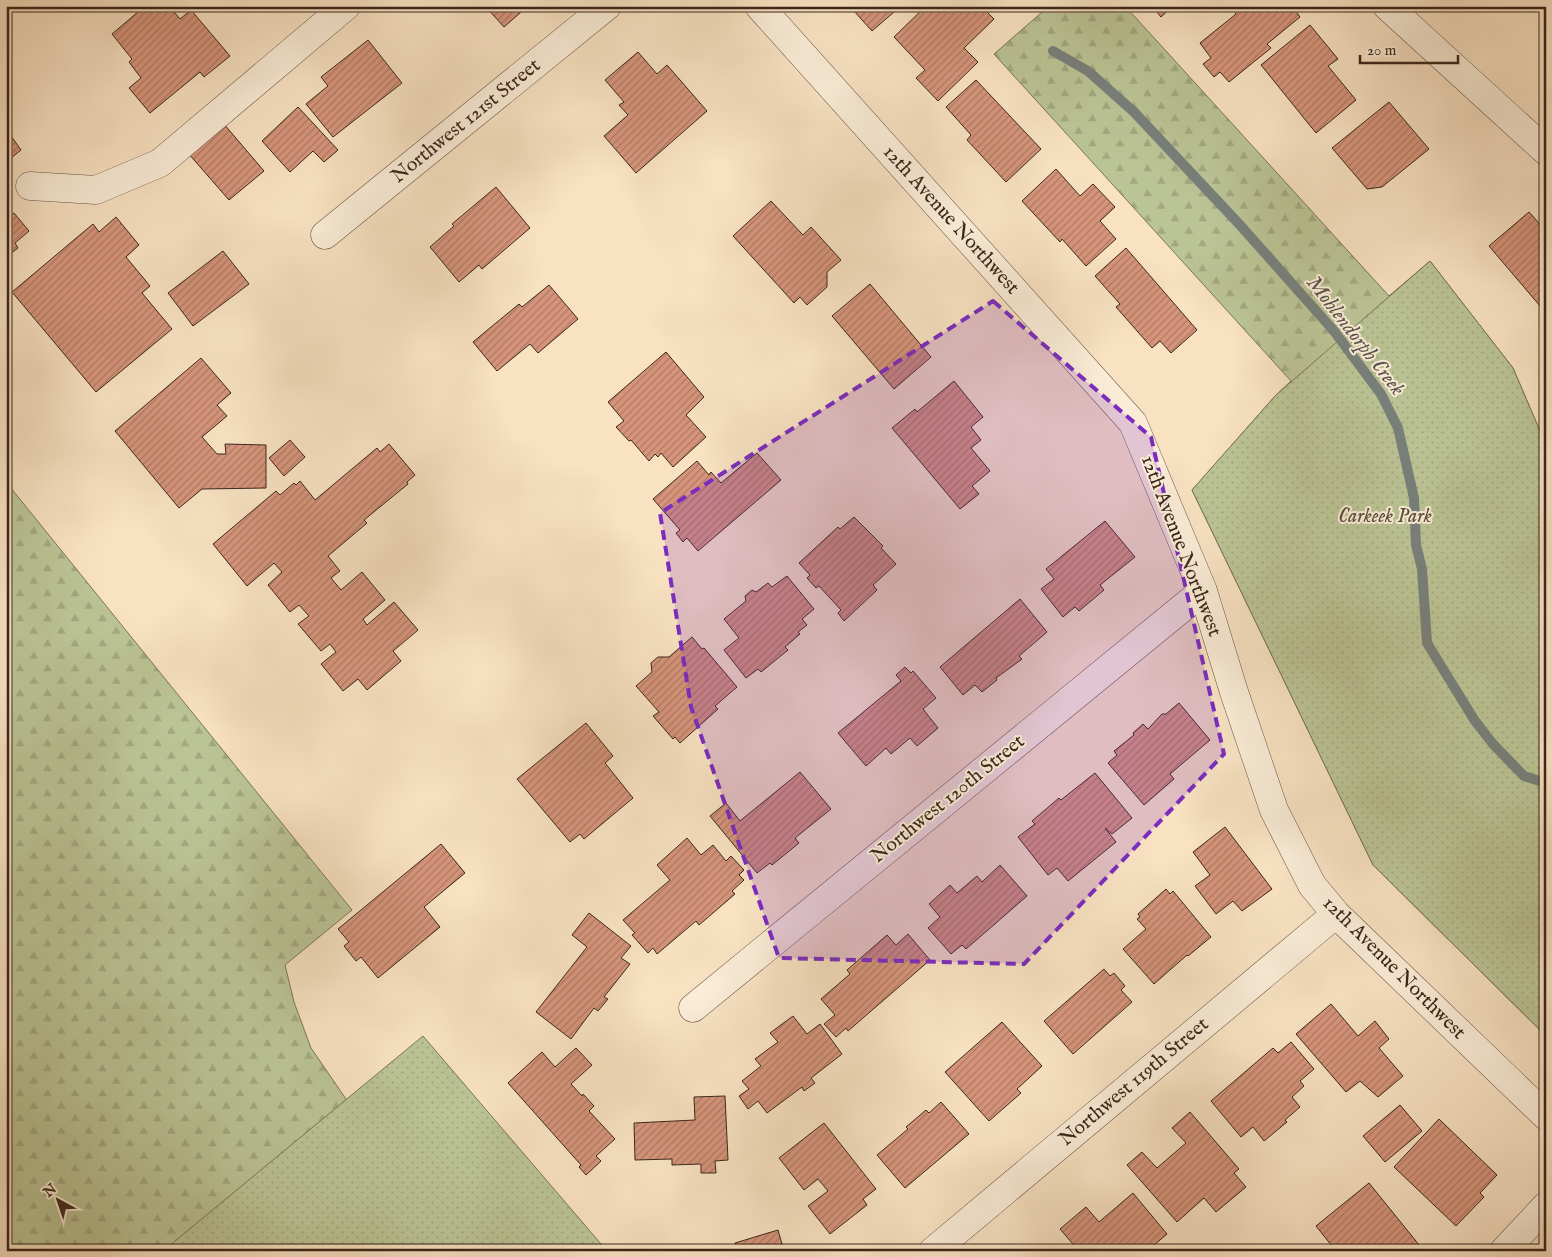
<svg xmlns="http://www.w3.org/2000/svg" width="1552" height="1257" viewBox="0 0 1552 1257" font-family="'IM FELL English',serif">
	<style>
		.forest { fill: url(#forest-firs); stroke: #7b7558 }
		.park { fill: url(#park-dots); stroke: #7b7558 }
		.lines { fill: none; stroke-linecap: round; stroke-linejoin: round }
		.stream { stroke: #78807b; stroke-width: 10 }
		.building { fill: url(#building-hatch); stroke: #3b261b }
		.minor-casing { stroke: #6a5545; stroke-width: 29 }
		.minor { stroke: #faecd7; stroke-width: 28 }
		.marked { fill: #7b2cbf; fill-opacity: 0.2; stroke: #7b2cbf; stroke-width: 4; stroke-dasharray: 10 6; stroke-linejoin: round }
		.labels { text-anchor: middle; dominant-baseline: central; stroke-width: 4; stroke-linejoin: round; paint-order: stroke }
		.street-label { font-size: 20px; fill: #3b261b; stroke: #faecd7 }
		.park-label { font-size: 20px; font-style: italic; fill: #5b4e3a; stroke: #faecd7 }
		.water-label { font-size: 21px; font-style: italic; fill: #59534b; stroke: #faecd7 }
	</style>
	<defs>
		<pattern id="forest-firs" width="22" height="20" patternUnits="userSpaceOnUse" patternTransform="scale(1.25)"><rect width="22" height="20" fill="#bbc495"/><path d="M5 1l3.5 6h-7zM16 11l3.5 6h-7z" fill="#a2a880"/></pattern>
		<pattern id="park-dots" width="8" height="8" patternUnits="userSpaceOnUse" patternTransform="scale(1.25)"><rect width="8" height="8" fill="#bbc495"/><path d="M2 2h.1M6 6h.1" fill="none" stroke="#a2a880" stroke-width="1.8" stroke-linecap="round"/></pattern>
		<pattern id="building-hatch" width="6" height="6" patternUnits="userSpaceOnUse" patternTransform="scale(1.25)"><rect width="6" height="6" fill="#d6957b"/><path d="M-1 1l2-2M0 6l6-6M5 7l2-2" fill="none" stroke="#af7964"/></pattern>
	</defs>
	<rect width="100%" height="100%" fill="#f8e2c2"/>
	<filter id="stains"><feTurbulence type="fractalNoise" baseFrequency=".004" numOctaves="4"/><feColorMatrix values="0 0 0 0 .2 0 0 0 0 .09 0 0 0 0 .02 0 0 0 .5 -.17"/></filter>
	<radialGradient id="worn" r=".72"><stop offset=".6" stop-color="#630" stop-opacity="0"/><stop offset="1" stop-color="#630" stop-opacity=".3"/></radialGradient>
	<path class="forest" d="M 1049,6 L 1125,6 L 1389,296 L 1430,261 L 1513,368 L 1540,431 L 1546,463 L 1546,1036 L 1373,865 L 1192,490 L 1276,395 L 1291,381 L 994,54 Z
		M 6,482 L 352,910 L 285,965 L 294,1002 L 311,1048 L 346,1099 L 354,1251 L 6,1251 Z"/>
	<path class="park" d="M 1430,261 L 1513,368 L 1540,431 L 1546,463 L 1546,1036 L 1373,865 L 1192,490 L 1276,395 Z
		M 423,1036 L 607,1251 L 163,1251 Z"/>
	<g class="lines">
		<path class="stream" d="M 1053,51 L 1088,71 L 1134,112 L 1240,225 L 1334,331 L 1381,394 L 1398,428 L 1414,498 L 1416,545 L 1422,569 L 1427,643 L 1475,721 L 1493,744 L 1524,776 L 1546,783"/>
	</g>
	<path class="building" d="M 145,6 L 169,6 L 180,19 L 191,10 L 230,56 L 204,77 L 200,72 L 150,113 L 129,88 L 141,78 L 129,62 L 132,59 L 112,34 Z
		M 485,6 L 528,6 L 504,27 Z
		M 859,6 L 901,6 L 872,31 L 854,11 Z
		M 926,6 L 981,6 L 994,19 L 964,48 L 978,62 L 938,101 L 916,78 L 925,70 L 894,37 Z
		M 1152,6 L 1173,6 L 1161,17 Z
		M 1230,6 L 1292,6 L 1300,17 L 1267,44 L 1271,48 L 1229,82 L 1220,72 L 1214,77 L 1203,64 L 1211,58 L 1200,43 L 1236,14 Z
		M 1310,25 L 1338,59 L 1328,66 L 1356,100 L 1316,133 L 1261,65 Z
		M 368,40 L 402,83 L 333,137 L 306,104 L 328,86 L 321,77 Z
		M 638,52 L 657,74 L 667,65 L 707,111 L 636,173 L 604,136 L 628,115 L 619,105 L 624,102 L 605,80 Z
		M 976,80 L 1041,149 L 1006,182 L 967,140 L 971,135 L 946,107 Z
		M 1389,102 L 1429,149 L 1382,187 L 1367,189 L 1332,148 Z
		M 298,107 L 338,150 L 324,162 L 313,151 L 290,172 L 262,141 Z
		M 223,123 L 264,171 L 229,200 L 188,153 Z
		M 6,129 L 21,150 L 6,162 Z
		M 1056,169 L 1080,196 L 1093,184 L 1115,207 L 1100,221 L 1116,239 L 1086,266 L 1062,239 L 1060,242 L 1022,201 Z
		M 496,187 L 530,228 L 482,269 L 479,265 L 459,282 L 430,247 L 454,226 L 452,224 Z
		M 771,201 L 803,235 L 811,227 L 841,260 L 827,272 L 827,287 L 807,305 L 800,297 L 794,303 L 733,236 Z
		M 1529,212 L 1546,231 L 1546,313 L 1489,246 Z
		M 14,213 L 29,231 L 15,243 L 18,248 L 6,257 L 6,219 Z
		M 116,217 L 139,245 L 126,257 L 150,286 L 142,293 L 172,329 L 96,392 L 12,292 L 93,224 L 99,232 Z
		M 1126,248 L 1197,330 L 1171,353 L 1160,341 L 1152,348 L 1116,307 L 1120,304 L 1095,276 Z
		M 223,251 L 249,284 L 193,326 L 168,293 Z
		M 870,284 L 931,357 L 894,389 L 832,316 Z
		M 549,285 L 578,319 L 538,353 L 530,344 L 497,371 L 473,342 L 519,304 L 522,307 Z
		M 666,352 L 704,397 L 686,415 L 706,437 L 673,467 L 661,453 L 658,457 L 655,454 L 649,461 L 631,440 L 629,441 L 616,427 L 624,421 L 608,402 Z
		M 201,358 L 231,393 L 217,405 L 227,416 L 202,437 L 217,454 L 226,454 L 225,444 L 266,445 L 266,488 L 202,489 L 179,508 L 115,431 Z
		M 954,381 L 983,417 L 971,427 L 981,440 L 971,448 L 990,471 L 972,486 L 979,494 L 960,509 L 892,428 L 915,409 L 917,412 Z
		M 290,440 L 305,457 L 284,476 L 269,458 Z
		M 389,444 L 415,475 L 407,482 L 408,484 L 364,520 L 367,523 L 328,556 L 340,571 L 331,578 L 341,590 L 362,572 L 385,600 L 363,619 L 367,625 L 394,602 L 418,630 L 393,651 L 401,661 L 367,690 L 358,679 L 343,691 L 321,664 L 336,652 L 330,644 L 321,651 L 298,624 L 309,616 L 299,605 L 290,612 L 268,585 L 282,572 L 274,563 L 247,586 L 213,544 L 276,491 L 280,495 L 294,483 L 296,485 L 300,481 L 315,500 L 377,448 L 380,452 Z
		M 757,453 L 781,480 L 698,551 L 687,538 L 683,542 L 676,533 L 680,530 L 653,499 L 697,461 L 709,475 L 711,472 L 721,483 Z
		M 854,517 L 883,546 L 881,548 L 896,564 L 873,585 L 877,590 L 844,621 L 838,613 L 841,610 L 819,586 L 816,588 L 807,578 L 810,575 L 799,563 L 838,527 L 840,529 Z
		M 1105,521 L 1135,557 L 1100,585 L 1104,590 L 1079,611 L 1075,607 L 1063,617 L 1041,589 L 1054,579 L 1046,569 Z
		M 787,576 L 814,609 L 802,619 L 807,625 L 798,632 L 800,634 L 785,647 L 788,650 L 761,672 L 758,669 L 746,678 L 724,650 L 739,638 L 724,619 L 746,601 L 745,596 L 752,590 L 756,592 L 768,583 L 772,587 Z
		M 1020,599 L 1047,632 L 1019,656 L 1022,659 L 996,678 L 997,680 L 982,692 L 975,685 L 963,695 L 940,667 Z
		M 692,637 L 702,649 L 704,648 L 737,687 L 715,706 L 718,709 L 680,743 L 675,737 L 673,739 L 653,716 L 659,712 L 636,686 L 652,672 L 651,663 L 658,657 L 669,657 Z
		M 905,667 L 911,673 L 913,671 L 936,698 L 923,709 L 938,728 L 917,746 L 910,738 L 891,754 L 886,748 L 866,766 L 838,733 L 901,681 L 896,675 Z
		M 1179,703 L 1210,740 L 1170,774 L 1174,779 L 1144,805 L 1108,763 L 1117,755 L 1114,751 L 1134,735 L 1133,733 L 1143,724 L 1148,729 L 1162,714 L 1166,714 Z
		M 586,723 L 613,756 L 605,763 L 633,798 L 584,839 L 580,834 L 570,842 L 517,779 Z
		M 800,772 L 831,809 L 795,838 L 799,843 L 772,865 L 770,863 L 757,873 L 710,816 L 726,803 L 740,821 Z
		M 1095,773 L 1132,818 L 1112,834 L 1105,828 L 1116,842 L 1068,881 L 1057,868 L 1048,875 L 1018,837 L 1035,824 L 1032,821 L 1059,798 L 1061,800 Z
		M 1225,827 L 1272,889 L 1242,911 L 1233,901 L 1216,914 L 1195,886 L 1210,875 L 1193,852 Z
		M 687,838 L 701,855 L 713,845 L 726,861 L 731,856 L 744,870 L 739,875 L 744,880 L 732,891 L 735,894 L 699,925 L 696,921 L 657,954 L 653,948 L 648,953 L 632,935 L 635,933 L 623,920 L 670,880 L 657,865 Z
		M 441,844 L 465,873 L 424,907 L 440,927 L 378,978 L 361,957 L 356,961 L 344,946 L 349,942 L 338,929 Z
		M 1000,865 L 1027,896 L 966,949 L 962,945 L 951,954 L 928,928 L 940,917 L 929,904 L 950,885 L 957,893 L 977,876 L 982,882 Z
		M 1166,889 L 1170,894 L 1173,891 L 1211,937 L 1188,956 L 1187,955 L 1154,984 L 1123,949 L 1146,929 L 1137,919 L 1140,917 L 1138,914 Z
		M 589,913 L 631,946 L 621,958 L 630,964 L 604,997 L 608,999 L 598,1011 L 594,1008 L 571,1039 L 536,1012 L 587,947 L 572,935 Z
		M 908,934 L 930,960 L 848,1031 L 846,1028 L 836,1037 L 824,1024 L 835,1015 L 821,999 L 850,974 L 847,970 L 887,935 L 896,945 Z
		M 1104,969 L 1110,976 L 1114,973 L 1125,986 L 1121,990 L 1132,1002 L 1073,1054 L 1044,1021 Z
		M 1331,1004 L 1358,1036 L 1375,1021 L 1389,1039 L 1379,1048 L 1403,1076 L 1378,1097 L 1360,1081 L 1346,1092 L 1296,1034 Z
		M 793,1016 L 807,1034 L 820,1024 L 842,1054 L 811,1078 L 815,1083 L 804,1091 L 802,1087 L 767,1113 L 758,1101 L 748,1109 L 739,1096 L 749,1089 L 742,1081 L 761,1066 L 755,1059 L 778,1042 L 770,1033 Z
		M 1002,1022 L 1042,1066 L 1017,1089 L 1021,1093 L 989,1121 L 945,1072 Z
		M 1291,1042 L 1314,1069 L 1300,1081 L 1304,1086 L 1292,1097 L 1300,1107 L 1285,1120 L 1287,1122 L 1264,1141 L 1253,1127 L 1241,1137 L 1211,1101 L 1273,1048 L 1278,1053 Z
		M 576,1048 L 592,1065 L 571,1084 L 582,1096 L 583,1094 L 594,1106 L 589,1111 L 615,1139 L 596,1156 L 601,1161 L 586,1175 L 579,1167 L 581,1165 L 508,1083 L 542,1052 L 555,1067 Z
		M 725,1096 L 728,1160 L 715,1161 L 716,1173 L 701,1173 L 701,1164 L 672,1165 L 672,1159 L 635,1160 L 634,1123 L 695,1120 L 694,1097 Z
		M 941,1102 L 969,1134 L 905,1188 L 877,1155 L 908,1129 L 906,1127 L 926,1110 L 929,1113 Z
		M 1400,1105 L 1422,1131 L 1385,1162 L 1363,1136 Z
		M 1190,1112 L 1239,1169 L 1234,1173 L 1246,1187 L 1216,1212 L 1204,1198 L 1177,1222 L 1127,1165 L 1142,1152 L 1157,1168 L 1186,1143 L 1172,1128 Z
		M 1439,1119 L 1497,1175 L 1480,1193 L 1484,1197 L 1456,1226 L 1394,1167 Z
		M 824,1123 L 876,1189 L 863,1199 L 867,1205 L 830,1234 L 808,1206 L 828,1191 L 818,1179 L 804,1190 L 779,1158 Z
		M 1369,1183 L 1424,1251 L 1336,1251 L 1316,1226 Z
		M 1133,1193 L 1167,1234 L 1147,1251 L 1079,1251 L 1060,1229 L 1086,1207 L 1099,1222 Z
		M 778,1230 L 784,1251 L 737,1251 L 735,1243 Z"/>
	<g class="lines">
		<defs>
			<path id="minor" d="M 759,6 L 1133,423 L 1203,591 L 1234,692 L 1274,810 L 1312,885 L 1336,914 L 1546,1116
				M 1387,6 L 1546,151
				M 30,186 L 96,190 L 160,163 L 346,6
				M 325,235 L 607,6
				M 693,1008 L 1203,591
				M 933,1251 L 1336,914
				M 1504,1251 L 1546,1206"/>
		</defs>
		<use href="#minor" class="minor-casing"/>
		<use href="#minor" class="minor"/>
	</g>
	<path class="marked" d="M 993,301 L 1151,437 L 1224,754 L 1024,964 L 779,958 L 691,707 L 660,513 Z"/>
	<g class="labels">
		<g class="street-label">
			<text transform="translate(466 121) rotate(-39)">Northwest 121st Street</text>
			<text transform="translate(951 220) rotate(48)">12th Avenue Northwest</text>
			<text transform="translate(1181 546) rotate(69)">12th Avenue Northwest</text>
			<text transform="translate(948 799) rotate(-39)">Northwest 120th Street</text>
			<text transform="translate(1394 968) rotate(45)">12th Avenue Northwest</text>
			<text transform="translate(1134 1082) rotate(-40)">Northwest 119th Street</text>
		</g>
		<g class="park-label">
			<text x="1385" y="516">Carkeek Park</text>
		</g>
		<g class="water-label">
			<text transform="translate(1355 336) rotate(52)">Mohlendorph Creek</text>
		</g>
	</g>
	<rect width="1552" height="1257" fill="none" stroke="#f8e2c2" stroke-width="25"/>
	<rect x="8" y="8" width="1537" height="1242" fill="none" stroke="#3b261b" stroke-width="2.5"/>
	<rect x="12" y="12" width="1527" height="1232" fill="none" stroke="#3b261b"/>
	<g transform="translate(58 1200) rotate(320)" stroke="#faecd7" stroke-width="4" paint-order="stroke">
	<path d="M0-4L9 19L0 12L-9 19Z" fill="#3b261b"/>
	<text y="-8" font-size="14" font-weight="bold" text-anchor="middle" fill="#3b261b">N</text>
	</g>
	<path d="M1360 55v8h98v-8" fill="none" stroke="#3b261b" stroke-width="2.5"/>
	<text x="1367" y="55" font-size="15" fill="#3b261b" stroke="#faecd7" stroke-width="4" paint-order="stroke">20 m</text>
	<rect width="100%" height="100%" filter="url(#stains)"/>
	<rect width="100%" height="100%" fill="url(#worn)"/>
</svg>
